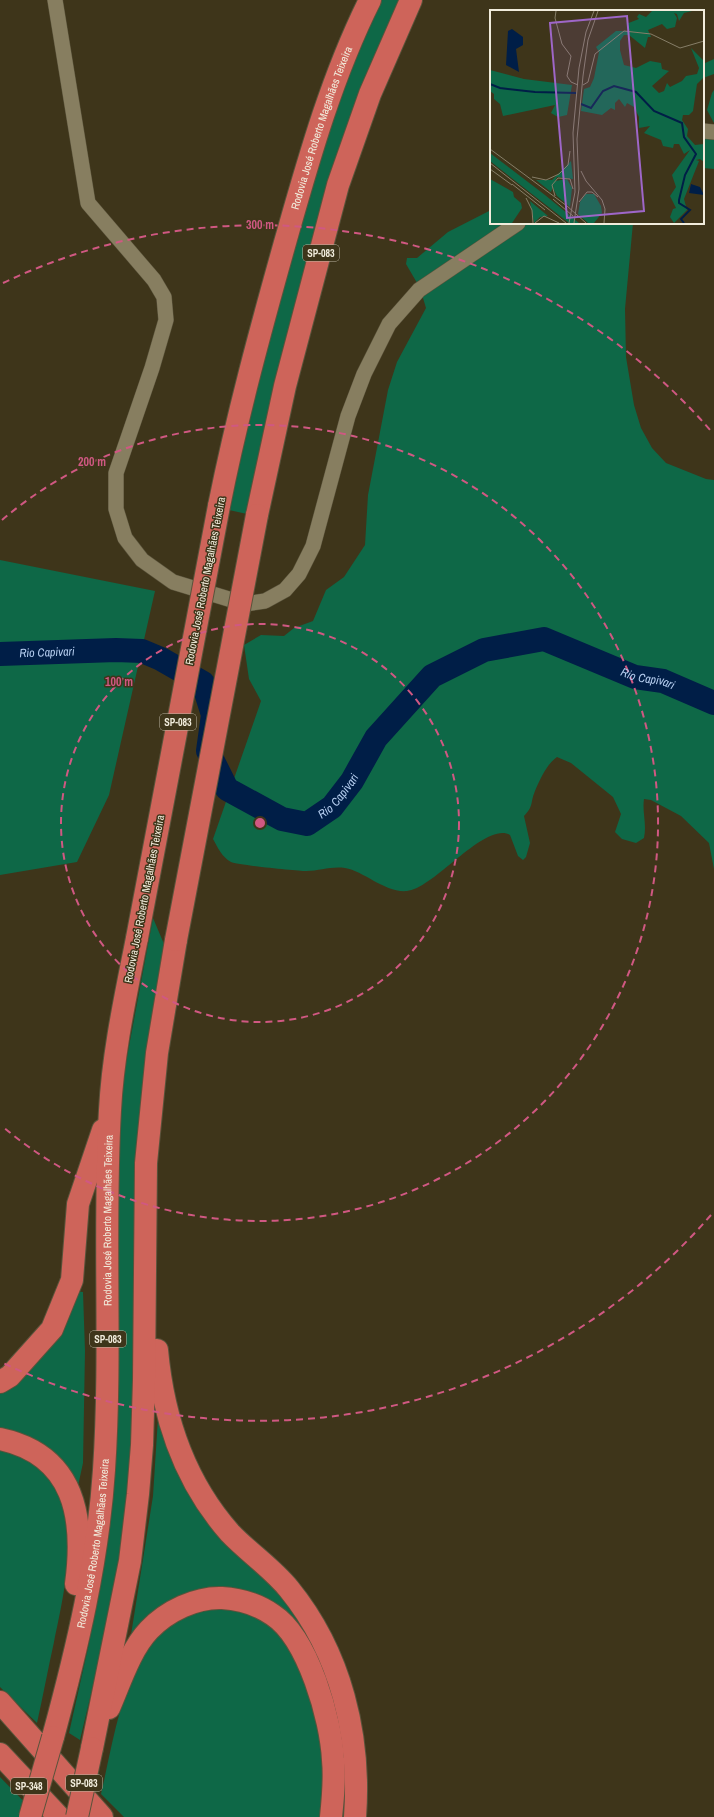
<svg xmlns="http://www.w3.org/2000/svg" width="714" height="1817" viewBox="0 0 714 1817" font-family="'Archivo Narrow',sans-serif">
	<style>
		.green { fill: #0e6847 }
		.lines { fill: none; stroke-linecap: round; stroke-linejoin: round }
		.river { stroke: #001e47; stroke-width: 24 }
		.street-casing { stroke: #5a533b; stroke-width: 16 }
		.highway-casing { stroke: #5a533b; stroke-width: 24 }
		.street { stroke: #877e60; stroke-width: 15 }
		.highway { stroke: #ce645a; stroke-width: 22 }
		.highway-bridge-casing { stroke: #5a533b; stroke-width: 24; stroke-linecap: butt }
		.highway-bridge { stroke: #ce645a; stroke-width: 22 }
		.ring { fill: none; stroke: #d05882; stroke-width: 2; stroke-dasharray: 7 5 }
		.labels { text-anchor: middle; dominant-baseline: central; stroke-width: 3; stroke-linejoin: round; paint-order: stroke }
		.shield { fill: #3e351a; stroke: #bbb5a2; stroke-width: 1 }
		.shield-label { font-size: 10px; font-weight: bold; fill: #f1ecdc }
		.street-label { font-size: 11px; fill: #f1ecdc; stroke: #3e351a }
		.water-label { font-size: 12px; font-style: italic; fill: #b4cdef; stroke: #3e351a }
		.inset-river { fill: none; stroke: #001e47; stroke-width: 2 }
		.inset-road { fill: none; stroke: #867e68; stroke-width: 1 }
		.view { fill: #9e66c8; fill-opacity: 0.15; stroke: #9e66c8; stroke-width: 2 }
		.inset-edge { fill: none; stroke: #f1ecdc; stroke-width: 2 }
		.centre { fill: #d05882; stroke: #3e351a; stroke-width: 2 }
		.ring-label { font-size: 12px; text-anchor: middle; font-weight: bold; fill: #d05882; stroke: #3e351a; stroke-width: 3; stroke-linejoin: round; paint-order: stroke }
	</style>
	<rect width="100%" height="100%" fill="#3e351a"/>
	<path class="green" d="M 379,0 L 402,0 L 247,514 L 229,510 L 248,415 L 320,147 Z
		M 714,59 L 714,74 L 703,78 L 703,64 Z
		M 714,90 L 714,123 L 707,110 L 712,93 Z
		M 703,138 L 714,140 L 714,169 L 703,168 Z
		M 491,210 L 491,223 L 633,223 L 625,309 L 626,357 L 634,405 L 641,428 L 652,448 L 666,463 L 706,479 L 714,480 L 714,869 L 709,843 L 681,816 L 651,800 L 644,799 C 642,812 647,824 644,838 L 636,843 L 622,839 L 615,832 L 621,814 L 613,797 L 571,763 L 557,757 C 547,764 540,779 535,791 C 530,803 534,806 524,816 L 530,843 L 526,857 L 523,860 L 518,856 L 510,835 C 485,821 434,889 407,891 C 385,893 364,871 345,868 C 331,866 320,871 306,871 C 297,871 238,865 231,862 C 222,857 218,848 213,839 L 261,701 L 249,679 L 244,645 L 261,635 L 284,636 L 294,628 L 313,621 L 326,590 L 344,577 L 365,545 L 368,495 L 388,390 L 397,362 L 426,308 L 420,288 L 406,264 L 407,258 L 417,258 L 448,232 Z
		M 0,560 L 155,591 L 109,795 L 77,862 L 0,875 Z
		M 153,918 L 164,944 L 139,1133 L 134,1205 L 138,1338 L 126,1533 L 110,1614 L 80,1740 L 69,1733 L 88,1648 L 109,1532 L 115,1472 L 118,1374 L 115,1197 L 124,1073 Z
		M 73,1291 L 83,1292 L 85,1351 L 83,1463 L 78,1486 L 51,1451 L 19,1432 L 0,1429 L 0,1391 Z
		M 162,1416 L 256,1565 L 310,1632 L 342,1712 L 348,1817 L 337,1817 L 326,1690 L 243,1594 L 148,1618 L 131,1635 L 153,1496 L 158,1418 Z
		M 0,1447 C 11,1449 18,1454 27,1460 C 32,1463 39,1465 43,1469 C 85,1510 64,1593 54,1642 C 48,1669 43,1696 37,1723 L 0,1687 Z
		M 225,1608 L 242,1611 L 258,1617 L 271,1625 L 299,1660 L 316,1713 L 324,1769 L 321,1817 L 124,1817 L 101,1794 C 113,1743 120,1688 150,1643 C 167,1619 198,1610 225,1608 Z
		M 0,1777 L 39,1817 L 0,1817 Z"/>
	<g class="lines">
		<path class="river" id="s1" d="M 0,654 L 116,650 L 142,651 L 161,659 L 203,683 L 213,715 L 208,751 L 227,789 L 282,819 L 307,824 L 332,807 L 352,781 L 376,738 L 432,676 L 484,650 L 544,639 L 635,677 L 663,681 L 714,703"/>
		<defs>
			<path id="street" d="M 55,0 L 88,203 L 154,280 L 164,297 L 166,320 L 152,368 L 116,473 L 116,509 L 125,538 L 142,560 L 173,582 L 245,604 L 265,601 L 285,590 L 299,574 L 313,546 L 348,416 L 364,374 L 389,324 L 419,290 L 518,223
				M 703,131 L 714,132"/>
			<g id="highway">
				<path id="s2" d="M 219,506 C 237,416 261,328 286,239 C 309,158 332,76 370,0"/>
				<path d="M 257,515 L 285,386 L 338,185 L 370,94 L 411,0"/>
				<path d="M 157,1350 C 163,1417 185,1482 230,1533 C 249,1553 272,1568 289,1589 C 341,1653 361,1736 355,1817"/>
				<path d="M 0,1382 L 10,1376 L 52,1329 L 72,1280 L 78,1204 L 103,1130"/>
				<path d="M 0,1439 C 75,1455 85,1518 76,1584"/>
				<path d="M 0,1702 L 102,1817"/>
				<path d="M 109,1708 C 120,1683 130,1650 149,1630 C 167,1611 196,1597 222,1598 C 241,1599 257,1604 273,1615 C 308,1638 331,1719 333,1760 C 335,1779 333,1798 331,1817"/>
				<path id="s3" d="M 53,1737 C 77,1649 98,1561 104,1470 C 112,1350 103,1230 110,1110 C 113,1052 126,994 137,938"/>
				<path d="M 92,1748 L 130,1561 L 138,1494 L 142,1445 L 144,1380 L 146,1163 L 157,1053 L 176,940"/>
				<path d="M 0,1754 L 59,1817"/>
			</g>
		</defs>
		<use href="#street" class="street-casing"/>
		<use href="#highway" class="highway-casing"/>
		<use href="#street" class="street"/>
		<use href="#highway" class="highway"/>
		<defs>
			<path id="highway-bridge" d="M 137,938 L 219,506
				M 176,940 L 257,515
				M 30,1817 L 53,1737
				M 77,1817 L 92,1748"/>
		</defs>
		<use href="#highway-bridge" class="highway-bridge-casing"/>
		<use href="#highway-bridge" class="highway-bridge"/>
	</g>
	<g class="ring">
		<circle cx="260" cy="823" r="199"/>
		<path d="M2 520A398 398 0 1 1 2 1126"/>
		<path d="M711 1215A598 598 0 0 1 3 1363M3 283A598 598 0 0 1 711 431"/>
	</g>
	<g class="labels">
		<g class="shield">
			<rect x="303" y="245" width="36" height="16" rx="3"/>
			<rect x="160" y="714" width="36" height="16" rx="3"/>
			<rect x="90" y="1331" width="36" height="16" rx="3"/>
			<rect x="66" y="1775" width="36" height="16" rx="3"/>
			<rect x="11" y="1778" width="36" height="16" rx="3"/>
		</g>
		<g class="shield-label">
			<text x="321" y="253">SP-083</text>
			<text x="178" y="722">SP-083</text>
			<text x="108" y="1339">SP-083</text>
			<text x="84" y="1783">SP-083</text>
			<text x="29" y="1786">SP-348</text>
		</g>
		<g class="street-label">
			<text stroke="none"><textPath href="#s2" startOffset="392">Rodovia José Roberto Magalhães Teixeira</textPath></text>
			<text transform="translate(205 581) rotate(-79)">Rodovia José Roberto Magalhães Teixeira</text>
			<text transform="translate(144 899) rotate(-79)">Rodovia José Roberto Magalhães Teixeira</text>
			<text stroke="none"><textPath href="#s3" startOffset="522">Rodovia José Roberto Magalhães Teixeira</textPath></text>
			<text stroke="none"><textPath href="#s3" startOffset="198">Rodovia José Roberto Magalhães Teixeira</textPath></text>
		</g>
		<g class="water-label">
			<text stroke="none"><textPath href="#s1" startOffset="47">Rio Capivari</textPath></text>
			<text stroke="none"><textPath href="#s1" startOffset="838">Rio Capivari</textPath></text>
			<text stroke="none"><textPath href="#s1" startOffset="454">Rio Capivari</textPath></text>
		</g>
	</g>
	<g transform="translate(490 10)">
		<rect width="214" height="214" fill="#3e351a"/>
		<path d="M 162,1 L 202,1 L 194,3 L 189,11 L 187,4 L 184,3 L 187,8 L 185,17 L 177,19 L 172,14 L 158,20 L 161,27 L 158,27 L 155,38 L 139,25 L 134,25 L 130,31 L 130,40 L 134,55 L 146,58 L 160,51 L 171,53 L 172,59 L 179,61 L 162,76 L 169,83 L 174,81 L 177,73 L 180,77 L 192,71 L 196,66 L 207,64 L 209,58 L 201,38 L 214,51 L 214,67 L 207,74 L 203,101 L 199,105 L 193,105 L 192,110 L 198,119 L 197,126 L 205,135 L 214,134 L 214,152 L 210,149 L 206,150 L 209,151 L 194,189 L 197,200 L 184,213 L 180,207 L 183,199 L 186,198 L 180,186 L 186,177 L 182,165 L 200,140 L 194,144 L 189,134 L 184,134 L 183,138 L 173,136 L 171,130 L 154,123 L 160,116 L 149,118 L 149,107 L 144,97 L 137,93 L 135,97 L 129,89 L 125,93 L 125,100 L 121,98 L 112,105 L 91,101 L 94,79 L 100,77 L 104,68 L 109,42 L 106,37 L 126,21 L 140,21 L 137,18 L 139,14 L 136,14 L 149,9 L 147,7 L 149,4 L 156,7 ZM 0,60 L 34,69 L 82,75 L 77,105 L 68,107 L 61,103 L 65,95 L 13,106 L 10,94 L 4,89 L 4,84 L 0,81 ZM 0,143 L 55,185 L 89,213 L 79,213 L 0,151 ZM 81,151 L 83,169 L 67,167 L 61,182 L 46,170 L 62,170 ZM 0,169 L 23,182 L 24,187 L 31,193 L 32,198 L 22,213 L 0,213 ZM 77,169 L 82,178 L 80,197 L 67,186 L 63,178 L 65,171 ZM 96,184 L 104,184 L 111,196 L 112,203 L 104,213 L 98,213 L 88,204 L 90,192 ZM 40,191 L 58,206 L 50,207 L 44,213 Z" fill="#0e6847"/>
		<path d="M 22,19 L 33,27 L 33,35 L 26,39 L 29,62 L 16,55 L 18,21 ZM 201,174 L 210,177 L 214,185 L 199,183 Z" fill="#001e47"/>
		<path class="inset-river" d="M 0,74 L 10,78 L 45,82 L 86,83M 91,94 L 101,98 L 113,81 L 124,76 L 146,82 L 164,101 L 192,113 L 194,127 L 206,144 L 195,165 L 189,190 L 189,193 L 200,200 L 191,209 L 194,213"/>
		<path class="inset-road" d="M 66,1 L 65,8 L 72,34 L 81,46 L 77,66 L 81,72 L 88,75M 93,75 L 98,72 L 105,44 L 134,21 L 161,24 L 190,38 L 214,31M 0,139 L 77,196 L 96,213M 0,153 L 76,213M 0,159 L 22,175M 91,161 L 96,171 L 112,190 L 115,199 L 114,213M 42,167 L 56,170 L 69,164 L 78,155 L 80,141M 22,174 L 55,200M 65,186 L 62,175 L 68,168 L 80,169 L 83,179M 36,188 L 42,200 L 43,213M 63,189 L 83,206M 89,192 L 97,182 L 102,182 L 108,187M 45,213 L 54,206 L 69,213M 79,213 L 85,182 L 83,123 L 89,58 L 96,22 L 104,1M 84,213 L 89,179 L 87,129 L 93,66 L 98,30 L 108,1"/>
		<path class="view" d="M 137,6 L 154,201 L 77,208 L 60,13 Z"/>
		<rect width="214" height="214" class="inset-edge"/>
	</g>
	<circle cx="260" cy="823" r="6" class="centre"/>
	<g class="ring-label">
		<text x="260" y="229">300 m</text>
		<text x="92" y="466">200 m</text>
		<text x="119" y="686">100 m</text>
	</g>
</svg>
